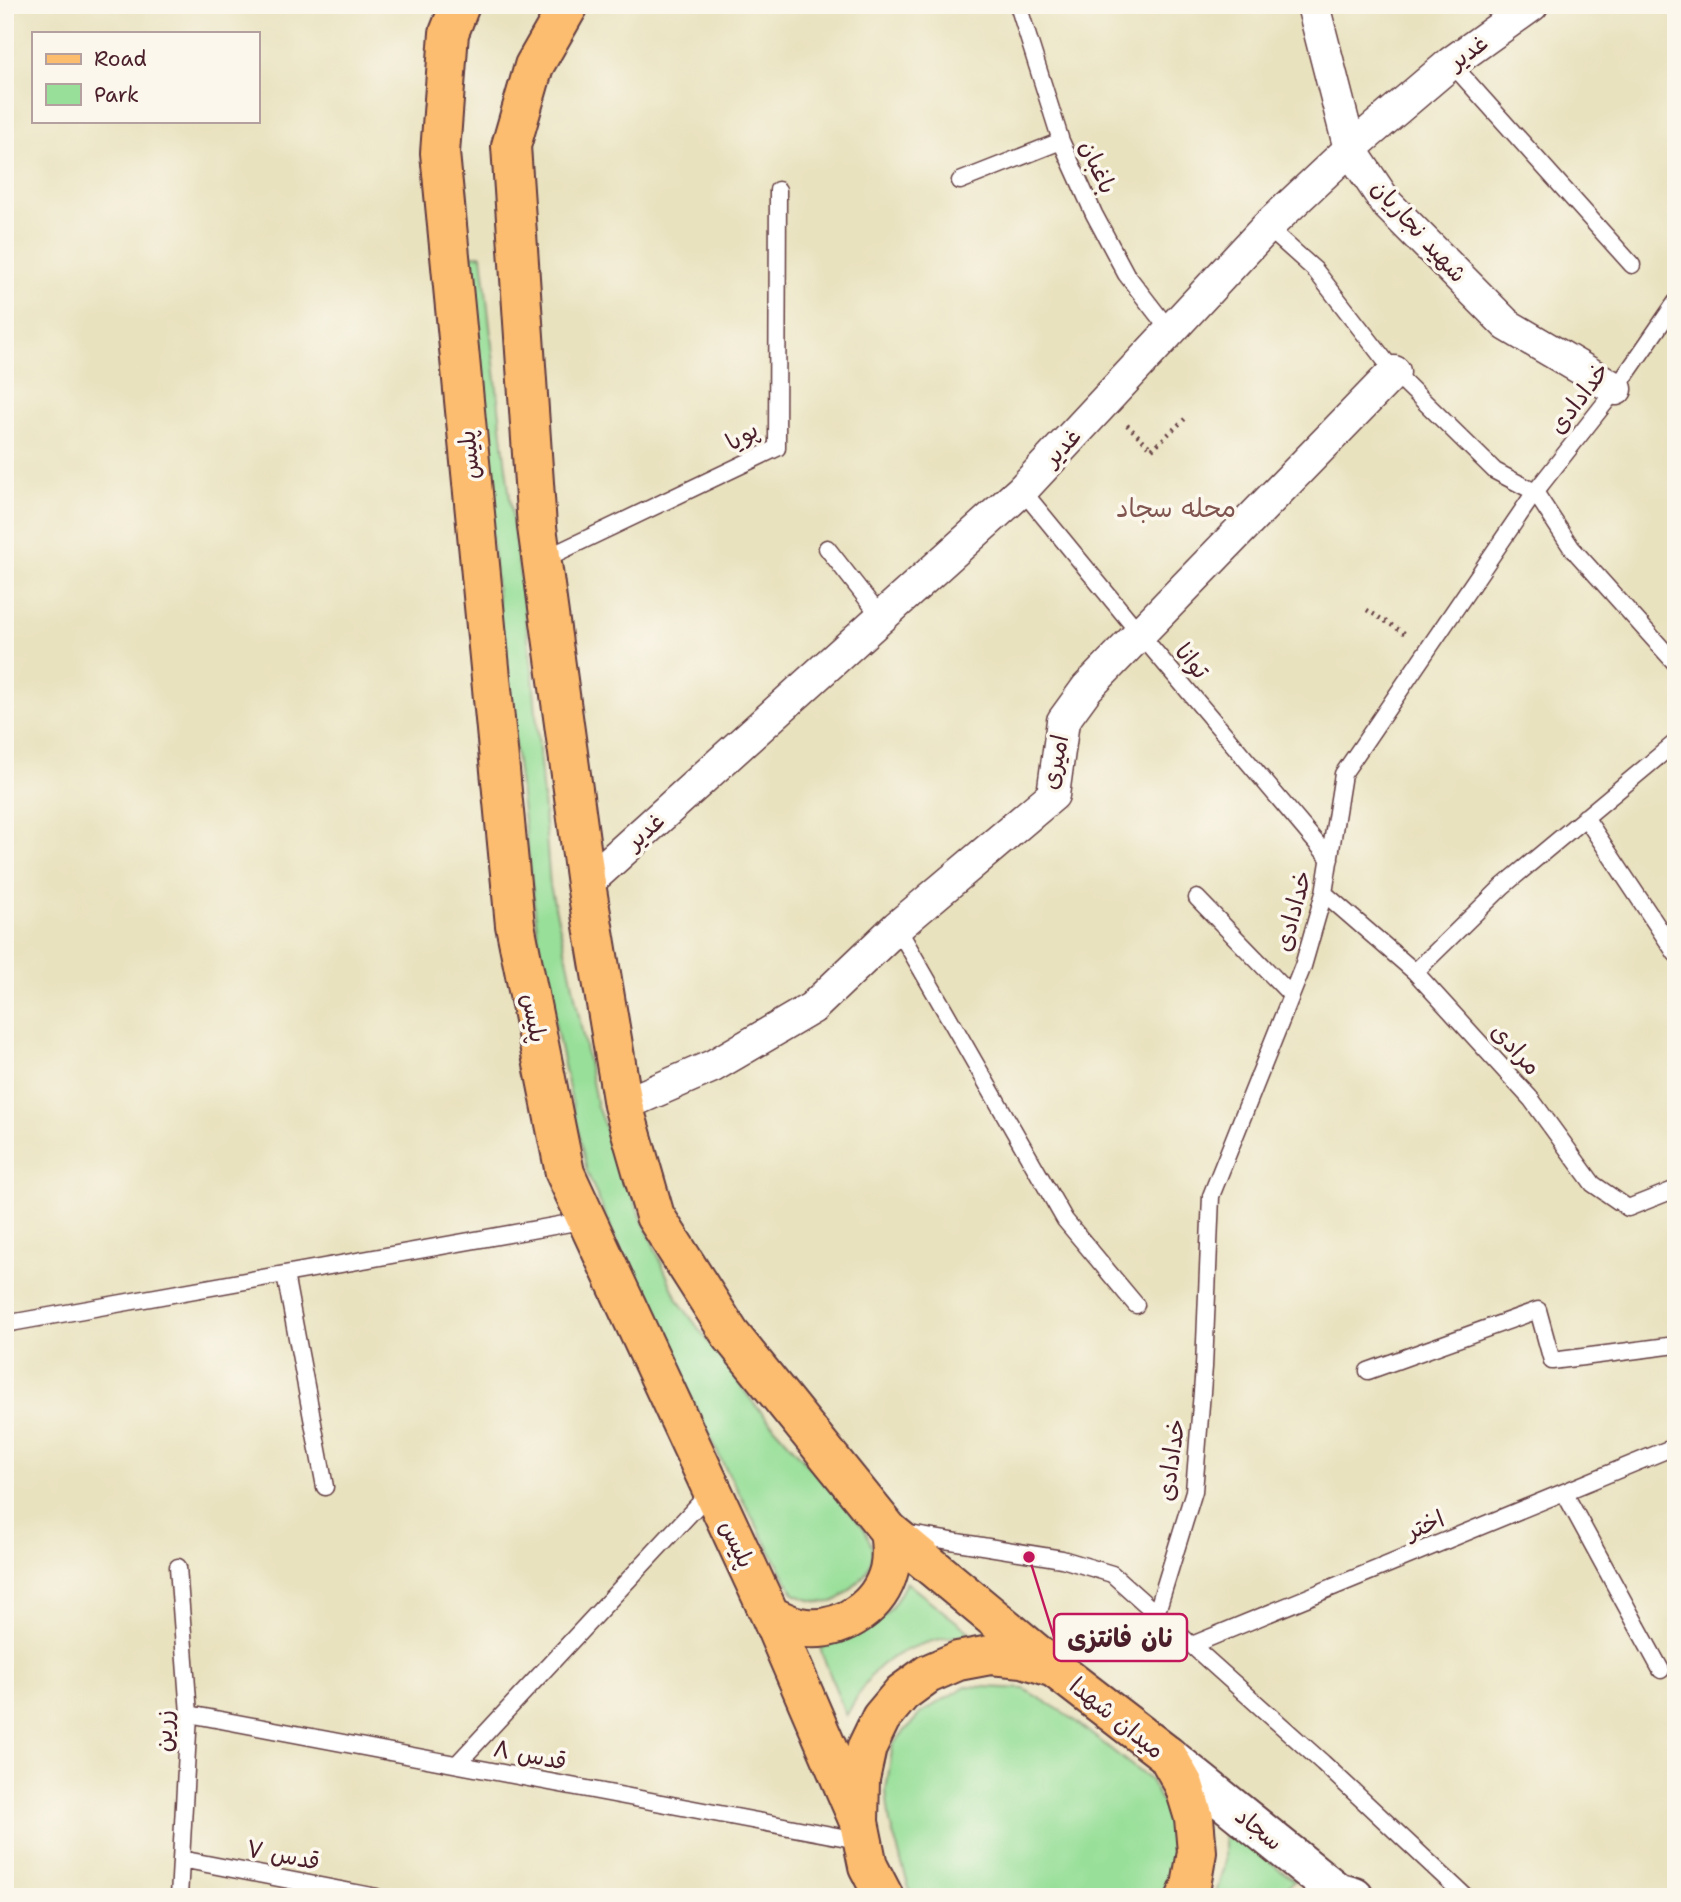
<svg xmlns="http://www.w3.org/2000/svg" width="1681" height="1902" viewBox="0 0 1681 1902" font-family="'Shantell Sans','Playpen Sans Arabic',sans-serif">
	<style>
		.green { fill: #98df99; stroke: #717f62; stroke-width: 2 }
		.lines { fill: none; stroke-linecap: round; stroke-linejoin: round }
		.service-casing { stroke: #623c41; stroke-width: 19 }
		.minor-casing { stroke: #623c41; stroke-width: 35 }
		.tertiary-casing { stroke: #623c41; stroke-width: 42 }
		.primary-casing { stroke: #623c41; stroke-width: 42 }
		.path { stroke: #623c41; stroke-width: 4.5; stroke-dasharray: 2 5; stroke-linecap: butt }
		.service { stroke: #fff; stroke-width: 16 }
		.minor { stroke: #fff; stroke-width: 32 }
		.tertiary { stroke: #fff; stroke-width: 38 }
		.primary { stroke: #fcbd6f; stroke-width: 38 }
		.labels { text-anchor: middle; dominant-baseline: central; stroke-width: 7; stroke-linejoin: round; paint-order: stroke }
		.street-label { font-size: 24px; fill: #4a1f2b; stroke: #fbf7ec }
		.neighbourhood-label { font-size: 26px; fill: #805550; stroke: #fbf7ec }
		.leader { fill: none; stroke: #c2185b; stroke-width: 2.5 }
		.callout-dot { fill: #c2185b; stroke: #fbf7ec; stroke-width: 2.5 }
		.callout { fill: #fbf7ec; stroke: #c2185b; stroke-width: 2.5 }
		.callout-label { font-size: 26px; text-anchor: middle; font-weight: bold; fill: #4a1f2b }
	</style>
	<rect width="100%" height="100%" fill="#fbf7ec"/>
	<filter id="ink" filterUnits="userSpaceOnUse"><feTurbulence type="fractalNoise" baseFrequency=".0143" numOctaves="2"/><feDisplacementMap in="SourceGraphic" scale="14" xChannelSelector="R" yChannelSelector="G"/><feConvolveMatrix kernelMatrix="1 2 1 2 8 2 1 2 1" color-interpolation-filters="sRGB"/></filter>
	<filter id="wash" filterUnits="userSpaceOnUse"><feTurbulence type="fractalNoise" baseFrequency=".00686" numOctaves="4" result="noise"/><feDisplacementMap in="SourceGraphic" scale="28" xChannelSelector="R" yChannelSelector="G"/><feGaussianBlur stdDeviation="1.57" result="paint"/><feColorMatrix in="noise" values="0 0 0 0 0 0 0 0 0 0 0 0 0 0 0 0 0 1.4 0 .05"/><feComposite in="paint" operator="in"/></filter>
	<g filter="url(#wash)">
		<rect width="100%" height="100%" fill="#e9e2bf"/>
		<path class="green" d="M 482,255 L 504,452 L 533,676 L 550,886 L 569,966 L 597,1107 L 634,1200 L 677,1299 L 755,1405 L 863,1527 C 877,1551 876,1566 855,1585 C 849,1591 840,1600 832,1602 C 820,1604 805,1599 794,1594 L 720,1458 L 621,1252 L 587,1172 L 540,953 L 500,622 L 463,256 Z
			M 906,1582 L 972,1634 C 942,1637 909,1645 884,1663 C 868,1674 856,1699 846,1716 L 820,1648 C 863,1634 887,1625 906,1582 Z
			M 966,1686 L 1024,1689 L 1066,1714 L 1150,1780 L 1174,1825 L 1175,1869 L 1161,1897 L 915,1897 L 909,1888 L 890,1823 L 886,1791 L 893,1744 L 921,1713 Z
			M 1224,1827 L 1295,1881 L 1272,1897 L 1215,1897 L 1224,1866 Z"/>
	</g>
	<g filter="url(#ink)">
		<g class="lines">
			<defs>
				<path id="service" d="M 1018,5 L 1061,141 L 1094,214 L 1126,274 L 1170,331
					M 1451,63 L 1632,265
					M 960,181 L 1061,141
					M 1267,227 L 1315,270 L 1394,372 L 1495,471 L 1535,492 L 1571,547 L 1676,664
					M 1022,490 L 1140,634 L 1330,859
					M 827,548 L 881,617
					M 542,560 L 777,448 L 778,190
					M 1585,817 L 1676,954
					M 1324,893 L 1415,972 L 1531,1099 L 1593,1184 L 1628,1208 L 1676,1189
					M 1197,898 L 1291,995
					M 897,927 L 1065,1220 L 1136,1305
					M 1415,972 L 1503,886 L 1676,742
					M 285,1274 L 325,1487
					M 5,1324 L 587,1220
					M 1368,1371 L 1538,1310 L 1552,1361 L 1676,1345
					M 1564,1492 L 1661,1670
					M 908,1534 L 1062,1559 L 1112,1574 L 1323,1763 L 1466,1897
					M 178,1567 L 189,1714 L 179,1897
					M 1156,1615 L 1194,1491 L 1204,1367 L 1211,1196 L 1303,966 L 1324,893 L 1343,774 L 1535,492 L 1616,389 L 1676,302
					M 1192,1645 L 1676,1446
					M 189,1714 L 863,1841
					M 457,1764 L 712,1490
					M 181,1859 L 377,1897"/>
				<path id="minor" d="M 1313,5 L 1350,149 L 1387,204 L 1507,325 L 1616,389
					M 586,884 L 1022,490 L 1267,227 L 1350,149 L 1451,63 L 1532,5
					M 623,1105 L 713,1066 L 812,1008 L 897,927 L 1053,795 L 1063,721 L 1087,688 L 1394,372"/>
				<path id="tertiary" d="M 1167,1755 L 1337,1892 L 1354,1897"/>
				<path id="primary" d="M 460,5 L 449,33 L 440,153 L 515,925 L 565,1173 L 770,1615 L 859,1822
					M 569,5 L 534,66 L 511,146 L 537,527 L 586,884 L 623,1105 L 655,1216 L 730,1334 L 889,1531 L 1054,1668
					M 770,1615 C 782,1621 793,1627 806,1628 C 844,1631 880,1606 889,1570 C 892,1557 891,1544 889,1531
					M 884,1897 L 868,1866 L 859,1822 L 860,1779 L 867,1747 L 881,1718 L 902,1693 L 928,1674 L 958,1661 L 990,1655 L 1023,1658 L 1054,1668 L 1167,1755 L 1184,1785 L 1194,1818 L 1197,1852 L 1191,1886 L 1186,1897"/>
			</defs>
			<use href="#service" class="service-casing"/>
			<use href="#minor" class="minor-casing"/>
			<use href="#tertiary" class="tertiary-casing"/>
			<use href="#primary" class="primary-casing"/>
			<path class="path" d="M 1127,425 L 1152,449 L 1187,417
				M 1367,610 L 1406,634"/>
			<use href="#service" class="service"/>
			<use href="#minor" class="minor"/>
			<use href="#tertiary" class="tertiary"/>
			<use href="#primary" class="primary"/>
		</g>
	</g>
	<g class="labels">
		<g class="street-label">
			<text transform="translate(1468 52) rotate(-36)">غدیر</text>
			<text transform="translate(1098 167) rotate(66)">باغبان</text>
			<text transform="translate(1419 231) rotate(48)">شهید نجاریان</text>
			<text transform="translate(1579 398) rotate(-53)">خدادادی</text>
			<text transform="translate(742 436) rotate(-31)">پویا</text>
			<text transform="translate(1062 447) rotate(-47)">غدیر</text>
			<text transform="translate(469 455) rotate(-96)">پلیس</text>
			<text transform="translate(1192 661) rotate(50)">توانا</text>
			<text transform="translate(1055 762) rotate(-78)">امیری</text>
			<text transform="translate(645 831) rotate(-42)">غدیر</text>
			<text transform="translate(1293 911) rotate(-75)">خدادادی</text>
			<text transform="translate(534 1018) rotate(79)">پلیس</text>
			<text transform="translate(1516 1049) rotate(47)">مرادی</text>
			<text transform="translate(1171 1460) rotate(-82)">خدادادی</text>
			<text transform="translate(1425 1525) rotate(-22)">اختر</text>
			<text transform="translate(737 1544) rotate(65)">پلیس</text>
			<text transform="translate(1117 1718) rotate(39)">میدان شهدا</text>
			<text transform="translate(164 1731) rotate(-89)">زرین</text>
			<text transform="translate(530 1755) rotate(11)">قدس ۸</text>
			<text transform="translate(1259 1829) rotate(39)">سجاد</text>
			<text transform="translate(283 1855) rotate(11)">قدس ۷</text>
		</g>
		<g class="neighbourhood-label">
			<text x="1176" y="507">محله سجاد</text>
		</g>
	</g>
	<path class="leader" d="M1029 1557L1054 1637"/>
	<circle class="callout-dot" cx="1029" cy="1557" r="7"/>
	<rect class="callout" x="1054" y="1614" width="133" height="47" rx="7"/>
	<g class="callout-label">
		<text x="1120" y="1647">نان فانتزی</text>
	</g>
	<rect width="1681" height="1902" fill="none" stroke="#fbf7ec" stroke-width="28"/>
	<rect x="32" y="32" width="228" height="91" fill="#fbf7ec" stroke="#b4a19f" stroke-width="2"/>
	<rect x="46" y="54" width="35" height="10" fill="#fcbd6f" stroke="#b4a19f" stroke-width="2"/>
	<text x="94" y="66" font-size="21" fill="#4a1f2b">Road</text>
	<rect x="46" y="84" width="35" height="21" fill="#98df99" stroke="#b4a19f" stroke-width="2"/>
	<text x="94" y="102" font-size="21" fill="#4a1f2b">Park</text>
</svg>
